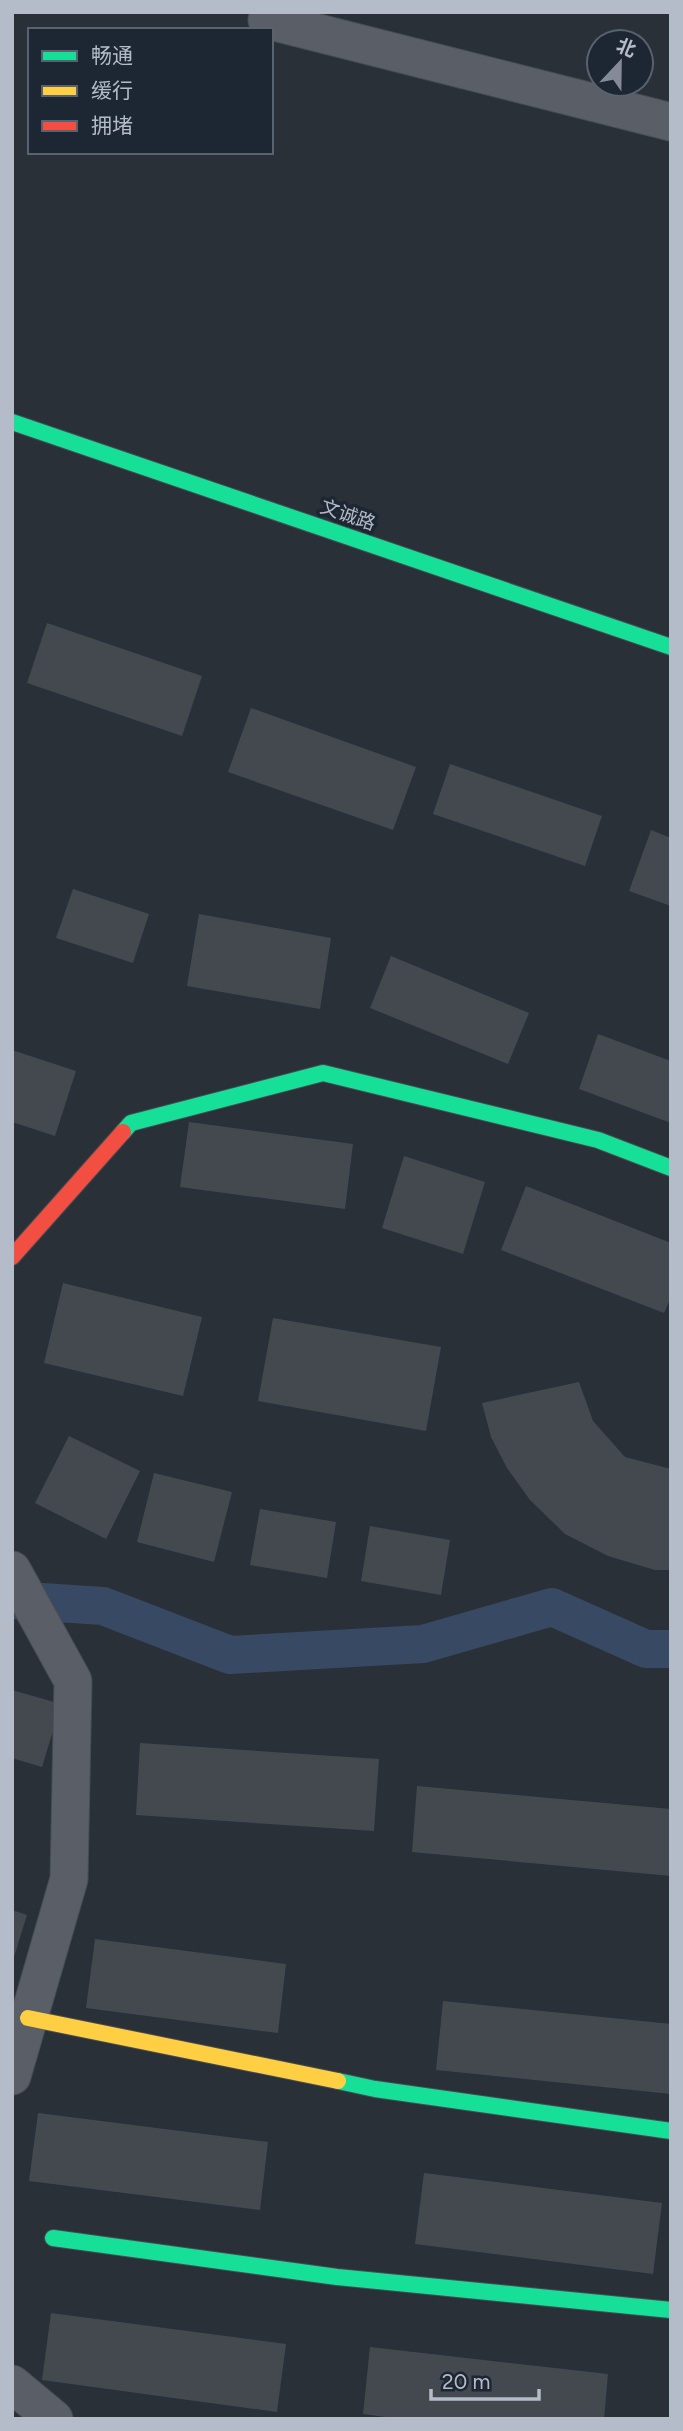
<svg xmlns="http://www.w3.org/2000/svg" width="683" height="2431" viewBox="0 0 683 2431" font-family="Figtree,'Noto Sans SC',sans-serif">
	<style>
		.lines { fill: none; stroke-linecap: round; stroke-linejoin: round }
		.canal { stroke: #384963; stroke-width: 38 }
		.building { fill: #444950 }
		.street-casing { stroke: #484c53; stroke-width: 39 }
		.fast-casing { stroke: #484c53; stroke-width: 18 }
		.slow-casing { stroke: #484c53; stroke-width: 18 }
		.jam-casing { stroke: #484c53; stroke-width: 18 }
		.street { stroke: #5a5e66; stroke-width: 37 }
		.fast { stroke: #16e098; stroke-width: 16 }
		.slow { stroke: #ffcf43; stroke-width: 16 }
		.jam { stroke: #f24e42; stroke-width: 16 }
		.labels { text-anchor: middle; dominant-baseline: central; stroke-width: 7; stroke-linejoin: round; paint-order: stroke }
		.street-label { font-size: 19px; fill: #b4bcc9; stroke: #1d2633 }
	</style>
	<rect width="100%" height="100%" fill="#2a3038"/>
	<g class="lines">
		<path class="canal" d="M 12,1600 L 103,1606 L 230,1655 L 423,1644 L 552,1607 L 646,1649 L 671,1649"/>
	</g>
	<path class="building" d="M 47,623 L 202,676 L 182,736 L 27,683 Z
		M 251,708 L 416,767 L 393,830 L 228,772 Z
		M 450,764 L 602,816 L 585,866 L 433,814 Z
		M 651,830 L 671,838 L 671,906 L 629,891 Z
		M 73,889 L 149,914 L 133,963 L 56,938 Z
		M 199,914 L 331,938 L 320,1009 L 187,986 Z
		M 391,956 L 529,1013 L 508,1064 L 370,1008 Z
		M 598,1034 L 671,1061 L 671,1123 L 579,1089 Z
		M 12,1050 L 76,1071 L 55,1136 L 12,1122 Z
		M 189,1122 L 353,1144 L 345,1209 L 180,1187 Z
		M 404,1156 L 485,1182 L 463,1254 L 382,1228 Z
		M 526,1186 L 671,1243 L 671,1297 L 664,1313 L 501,1250 Z
		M 63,1283 L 202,1317 L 183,1396 L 44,1363 Z
		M 273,1318 L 441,1347 L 426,1431 L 258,1401 Z
		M 579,1382 L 593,1421 L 625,1457 L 671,1469 L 671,1570 L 655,1570 L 608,1556 L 565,1534 L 530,1500 L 507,1468 L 491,1437 L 482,1403 Z
		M 69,1436 L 140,1471 L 106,1539 L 35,1503 Z
		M 154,1473 L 232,1492 L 214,1562 L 137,1542 Z
		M 260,1509 L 336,1522 L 327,1578 L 250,1565 Z
		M 370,1526 L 450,1540 L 441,1595 L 361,1581 Z
		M 12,1690 L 61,1704 L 42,1767 L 12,1758 Z
		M 140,1743 L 379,1759 L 374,1831 L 136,1815 Z
		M 417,1786 L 671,1809 L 671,1876 L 412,1852 Z
		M 12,1910 L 27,1915 L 13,1960 L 12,1960 Z
		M 95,1939 L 286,1964 L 278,2033 L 86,2008 Z
		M 443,2001 L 671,2024 L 671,2094 L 436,2070 Z
		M 38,2113 L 268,2142 L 260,2210 L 29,2181 Z
		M 424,2173 L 662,2203 L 653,2274 L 415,2244 Z
		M 51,2313 L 286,2344 L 277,2412 L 42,2380 Z
		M 370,2347 L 608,2374 L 604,2419 L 401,2419 L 363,2414 Z"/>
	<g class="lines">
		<defs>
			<path id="street" d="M 267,20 L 671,122
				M 12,1570 L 73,1681 L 69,1879 L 12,2076
				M 12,2384 L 54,2419"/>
			<path id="fast" d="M 12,422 L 671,647
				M 123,1132 L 131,1123 L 323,1073 L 598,1140 L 671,1168
				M 338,2081 L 375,2089 L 671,2131
				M 53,2238 L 337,2277 L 671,2310"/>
			<path id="slow" d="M 28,2018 L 338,2081"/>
			<path id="jam" d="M 12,1257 L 123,1132"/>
		</defs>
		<use href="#street" class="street-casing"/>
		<use href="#fast" class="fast-casing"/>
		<use href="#slow" class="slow-casing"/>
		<use href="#jam" class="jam-casing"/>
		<use href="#street" class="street"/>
		<use href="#fast" class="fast"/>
		<use href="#slow" class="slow"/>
		<use href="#jam" class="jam"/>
	</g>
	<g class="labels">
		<g class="street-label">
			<text transform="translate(348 515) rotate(19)">文诚路</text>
		</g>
	</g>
	<rect width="683" height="2431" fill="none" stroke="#b4bcc9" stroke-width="28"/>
	<rect x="28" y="28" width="245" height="126" fill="#1d2633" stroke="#59626f" stroke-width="2"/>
	<rect x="42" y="51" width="35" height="10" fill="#16e098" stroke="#59626f" stroke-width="2"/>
	<text x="91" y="63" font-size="21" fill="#b4bcc9">畅通</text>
	<rect x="42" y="86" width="35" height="10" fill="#ffcf43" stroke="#59626f" stroke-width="2"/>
	<text x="91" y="98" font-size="21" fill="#b4bcc9">缓行</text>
	<rect x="42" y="121" width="35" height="10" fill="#f24e42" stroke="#59626f" stroke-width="2"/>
	<text x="91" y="133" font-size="21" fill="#b4bcc9">拥堵</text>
	<g transform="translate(620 63) rotate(22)"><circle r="33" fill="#1d2633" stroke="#59626f" stroke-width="2"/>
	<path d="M0-5L12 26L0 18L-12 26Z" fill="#848b96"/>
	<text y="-10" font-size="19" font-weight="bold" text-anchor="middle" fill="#b4bcc9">北</text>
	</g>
	<path d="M431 2389v10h108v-10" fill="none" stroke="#b4bcc9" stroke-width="3.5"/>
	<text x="442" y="2389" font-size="21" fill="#b4bcc9" stroke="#1d2633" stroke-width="5" paint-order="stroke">20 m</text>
</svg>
